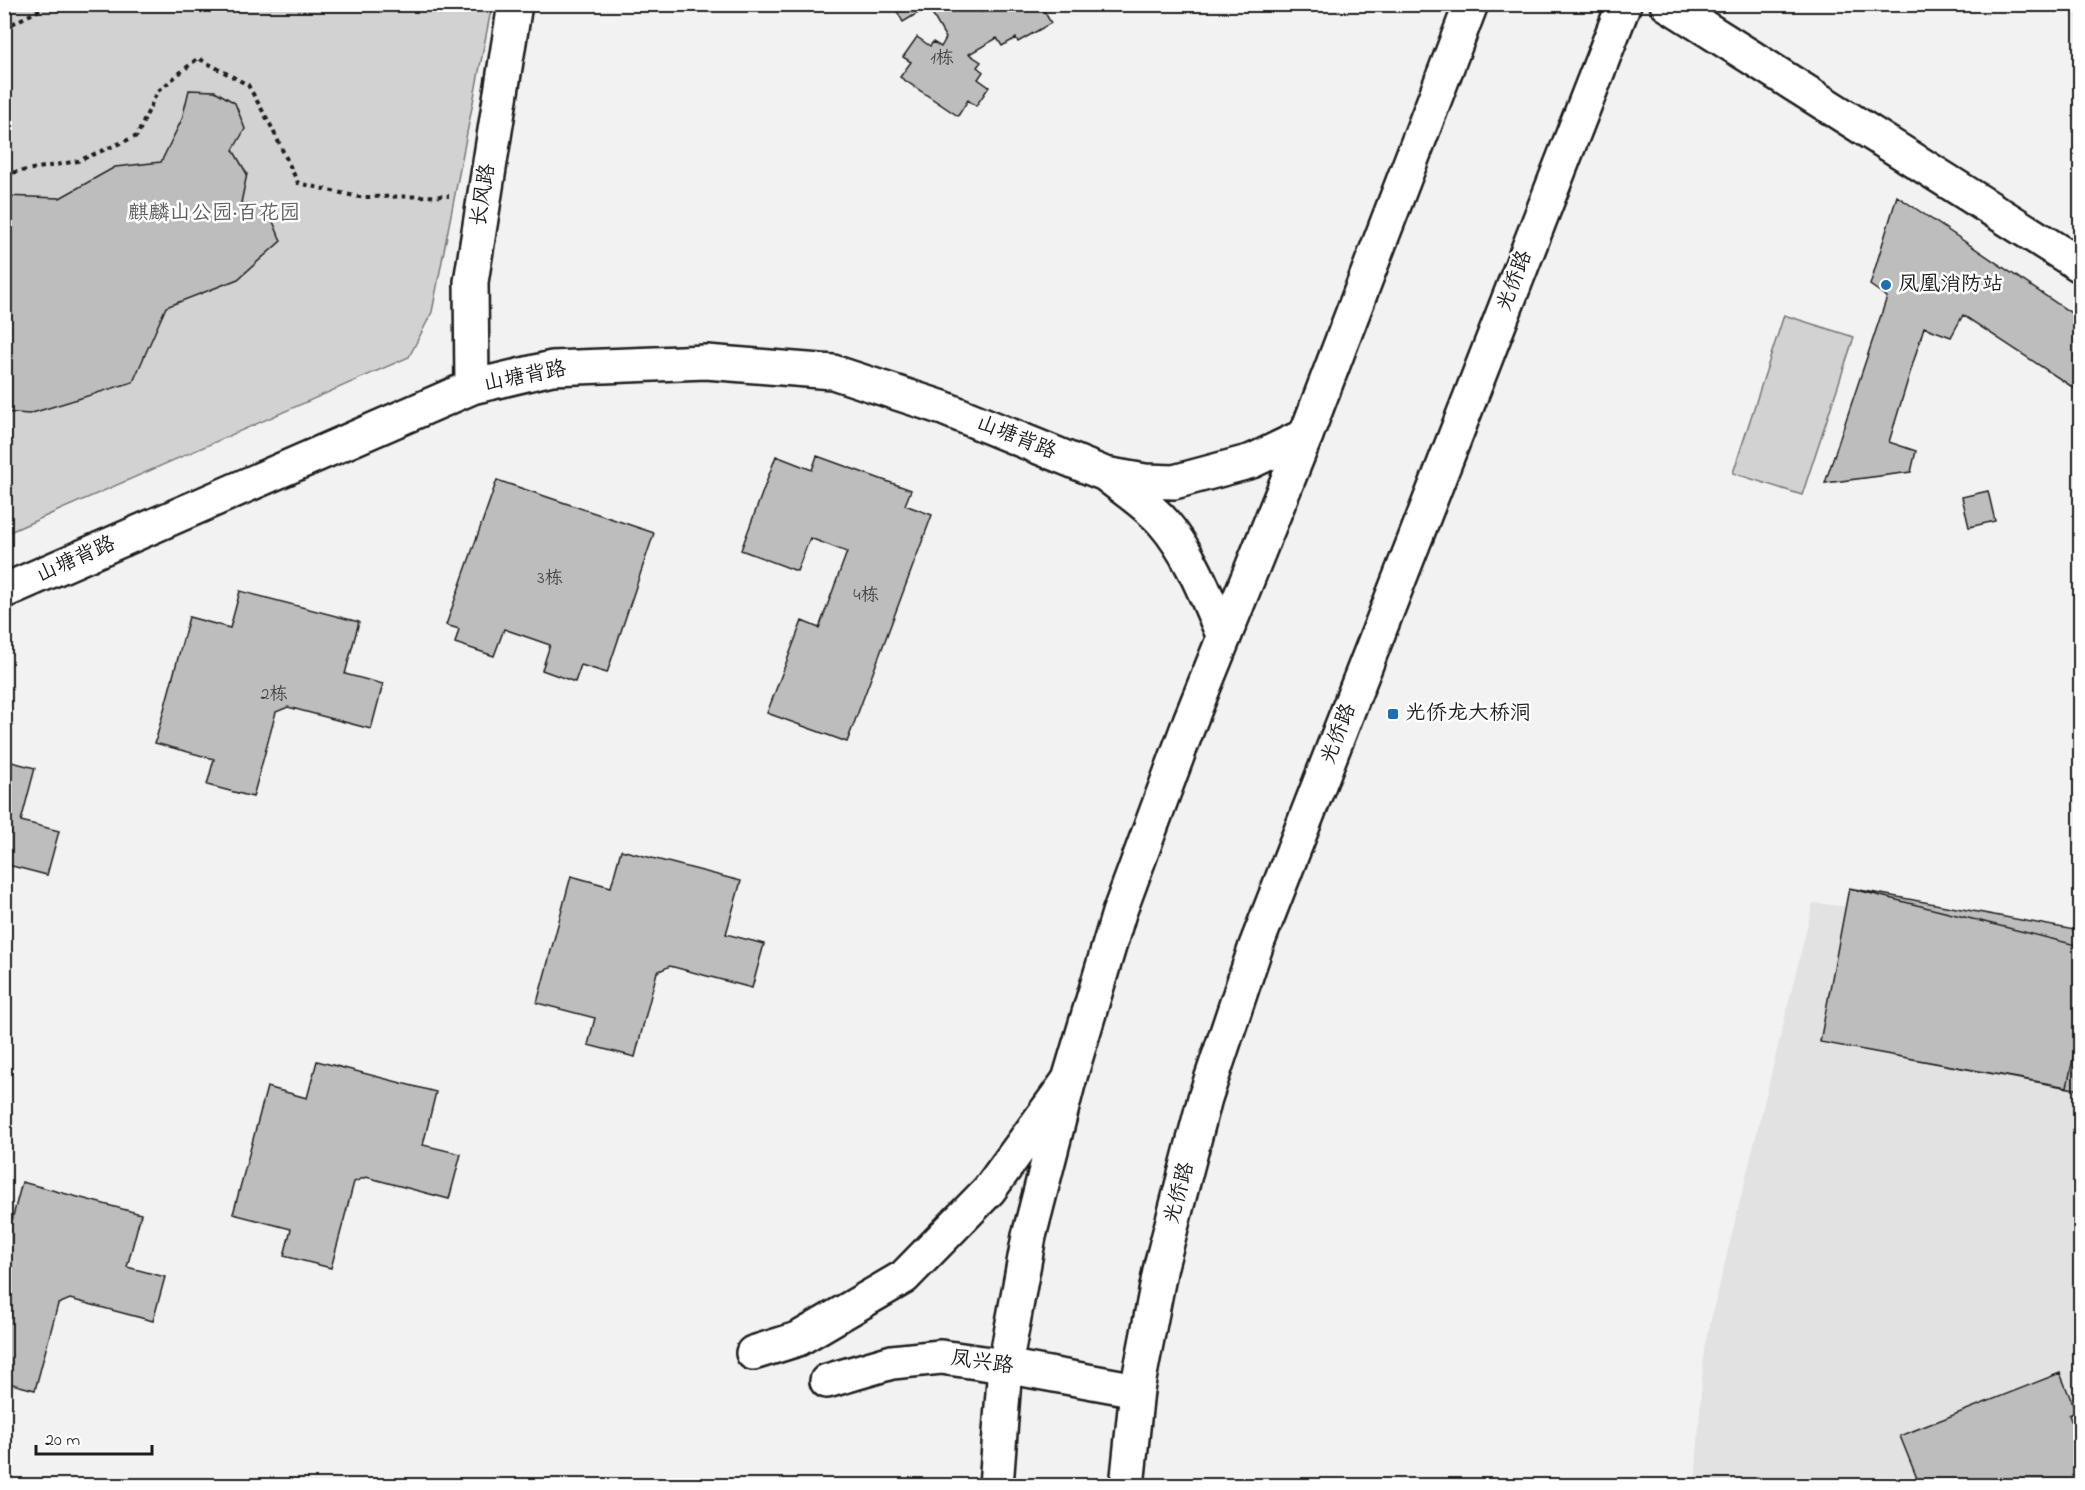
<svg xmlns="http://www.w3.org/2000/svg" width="2085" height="1490" viewBox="0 0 2085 1490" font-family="'Indie Flower','LXGW WenKai TC',sans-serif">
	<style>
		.built { fill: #e2e2e2 }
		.green { fill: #d2d2d2; stroke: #777; stroke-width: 1.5 }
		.building { fill: #bdbdbd; stroke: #1c1c1c; stroke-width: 1.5 }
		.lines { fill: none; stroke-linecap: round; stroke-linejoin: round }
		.minor-casing { stroke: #1c1c1c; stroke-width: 38 }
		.major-casing { stroke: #1c1c1c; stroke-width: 38 }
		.path { stroke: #1c1c1c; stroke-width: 4; stroke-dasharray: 4.5 4.5; stroke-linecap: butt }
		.minor { stroke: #fff; stroke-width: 33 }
		.major { stroke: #fff; stroke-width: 33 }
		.poi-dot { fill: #1f6fb2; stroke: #fff; stroke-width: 2 }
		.labels { text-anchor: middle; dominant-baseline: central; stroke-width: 5; stroke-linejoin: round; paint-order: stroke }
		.number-label { font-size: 18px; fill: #444 }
		.street-label { font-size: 21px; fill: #1c1c1c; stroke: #fff }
		.park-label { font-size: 21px; fill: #5c5c5c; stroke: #fff }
		.poi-label { font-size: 21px; fill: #1c1c1c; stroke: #fff; text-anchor: start }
	</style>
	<rect width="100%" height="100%" fill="#f2f2f2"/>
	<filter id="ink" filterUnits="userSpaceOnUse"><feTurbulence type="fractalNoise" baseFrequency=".0167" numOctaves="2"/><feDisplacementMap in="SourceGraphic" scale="12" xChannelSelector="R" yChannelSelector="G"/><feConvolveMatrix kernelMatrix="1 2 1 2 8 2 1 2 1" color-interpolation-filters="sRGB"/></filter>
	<g filter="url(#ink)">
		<path class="built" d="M 1813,903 L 2080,931 L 2080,1485 L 1695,1486 L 1704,1348 Z"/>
		<path class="green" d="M 5,5 L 492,5 L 432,312 L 409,357 L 5,534 Z
			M 1784,315 L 1854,337 L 1802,495 L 1733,473 Z"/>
		<path class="building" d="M 893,4 L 978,4 L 982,12 L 995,4 L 1040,4 L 1051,23 L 1018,42 L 1016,38 L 1002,46 L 997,38 L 969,54 L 981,62 L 977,67 L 983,72 L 978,79 L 989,87 L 976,106 L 968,100 L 958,116 L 900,77 L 911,62 L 903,57 L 917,37 L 930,46 L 933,42 L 941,47 L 946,38 L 928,7 L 903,22 Z
			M 189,90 L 215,91 L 235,103 L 245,129 L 233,150 L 247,174 L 241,203 L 268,209 L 281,241 L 238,279 L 166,307 L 133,382 L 29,414 L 4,412 L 4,196 L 60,198 L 115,167 L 161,162 L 182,119 Z
			M 1897,196 L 2080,319 L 2080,392 L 1963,315 L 1951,337 L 1924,327 L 1889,442 L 1916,451 L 1911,472 L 1825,483 L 1887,297 L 1870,285 Z
			M 776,456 L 812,470 L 817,456 L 911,490 L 905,505 L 932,515 L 847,742 L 767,713 L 802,621 L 819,628 L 847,552 L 810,538 L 797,571 L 741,550 Z
			M 497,480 L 654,533 L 607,673 L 581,665 L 575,682 L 542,670 L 550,645 L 504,629 L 494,656 L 455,643 L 459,629 L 446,625 Z
			M 1988,491 L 1995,521 L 1969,527 L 1962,497 Z
			M 240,591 L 359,622 L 345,674 L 383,684 L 371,729 L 288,707 L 276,712 L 253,797 L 207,785 L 214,759 L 155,743 L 189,617 L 230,628 Z
			M 4,760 L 35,768 L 21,821 L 59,831 L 47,875 L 4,864 Z
			M 621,850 L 741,881 L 726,934 L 764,944 L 752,988 L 670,966 L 657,972 L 635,1057 L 588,1045 L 595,1018 L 537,1003 L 571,876 L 611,887 Z
			M 1849,888 L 2080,946 L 2080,1026 L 2067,1087 L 1820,1042 Z
			M 1849,888 L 2080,931 L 2080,1090 L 1820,1042 Z
			M 317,1061 L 436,1092 L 423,1145 L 461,1154 L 449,1199 L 366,1177 L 354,1182 L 331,1268 L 284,1256 L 291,1229 L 233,1214 L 267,1087 L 307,1098 Z
			M 22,1182 L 141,1214 L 127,1267 L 165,1277 L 153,1321 L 70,1299 L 58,1304 L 35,1390 L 4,1382 L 4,1218 L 12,1220 Z
			M 2060,1373 L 2076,1412 L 2069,1415 L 2080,1445 L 2080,1478 L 2061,1486 L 1920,1486 L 1900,1436 Z"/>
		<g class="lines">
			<defs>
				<path id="minor" d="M 1667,4 L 2080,265
					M 472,387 L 471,282 L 515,4
					M 1109,477 C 1127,491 1148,505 1163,522 C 1191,554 1207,598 1224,637
					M 4,591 L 472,387 L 552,368 L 706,362 L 833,372 L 943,408 L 1105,474 L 1145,481 L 1174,482 L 1252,461 L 1306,435
					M 753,1353 L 798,1339 L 904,1277 L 989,1190 L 1069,1080
					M 827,1381 L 892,1362 L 941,1357 L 1005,1366 L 1137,1390"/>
				<path id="major" d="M 996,1486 L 1005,1366 L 1029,1236 L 1069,1080 L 1119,913 L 1190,721 L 1306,435 L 1471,4
					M 1127,1486 L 1137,1390 L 1161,1266 L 1205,1098 L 1256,946 L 1624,4"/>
			</defs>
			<use href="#minor" class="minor-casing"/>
			<use href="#major" class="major-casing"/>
			<path class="path" d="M 4,28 L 51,4
				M 4,174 L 78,161 L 137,136 L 157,92 L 198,58 L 248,85 L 270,124 L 298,183 L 359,197 L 449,196"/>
			<use href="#minor" class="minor"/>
			<use href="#major" class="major"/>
		</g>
	</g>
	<g class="poi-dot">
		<circle cx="1886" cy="285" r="6"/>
		<rect x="1387" y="708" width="12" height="12" rx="3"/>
	</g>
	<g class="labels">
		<g class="number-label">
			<text x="942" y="59">1栋</text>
			<text x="550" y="579">3栋</text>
			<text x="866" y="596">4栋</text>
			<text x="274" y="695">2栋</text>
		</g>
		<g class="street-label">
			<text transform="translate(484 195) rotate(-81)">长风路</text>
			<text transform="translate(1515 281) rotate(-69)">光侨路</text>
			<text transform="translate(525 377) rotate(-11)">山塘背路</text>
			<text transform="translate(1016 438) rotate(22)">山塘背路</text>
			<text transform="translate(76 560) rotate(-24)">山塘背路</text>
			<text transform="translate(1339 734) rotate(-69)">光侨路</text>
			<text transform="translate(1180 1193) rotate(-75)">光侨路</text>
			<text transform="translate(982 1363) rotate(8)">凤兴路</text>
		</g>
		<g class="park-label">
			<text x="214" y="214">麒麟山公园·百花园</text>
		</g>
		<g class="poi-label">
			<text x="1898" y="285">凤凰消防站</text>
			<text x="1405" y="714">光侨龙大桥洞</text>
		</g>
	</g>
	<rect width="2085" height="1490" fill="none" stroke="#fff" stroke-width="24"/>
	<rect x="12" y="12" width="2061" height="1466" fill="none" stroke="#1c1c1c" stroke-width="2" filter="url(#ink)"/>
	<path d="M36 1445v9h116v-9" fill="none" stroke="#1c1c1c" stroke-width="3"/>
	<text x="45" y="1445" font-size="18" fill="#1c1c1c" stroke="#ffffff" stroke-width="4.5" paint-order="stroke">20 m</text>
</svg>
